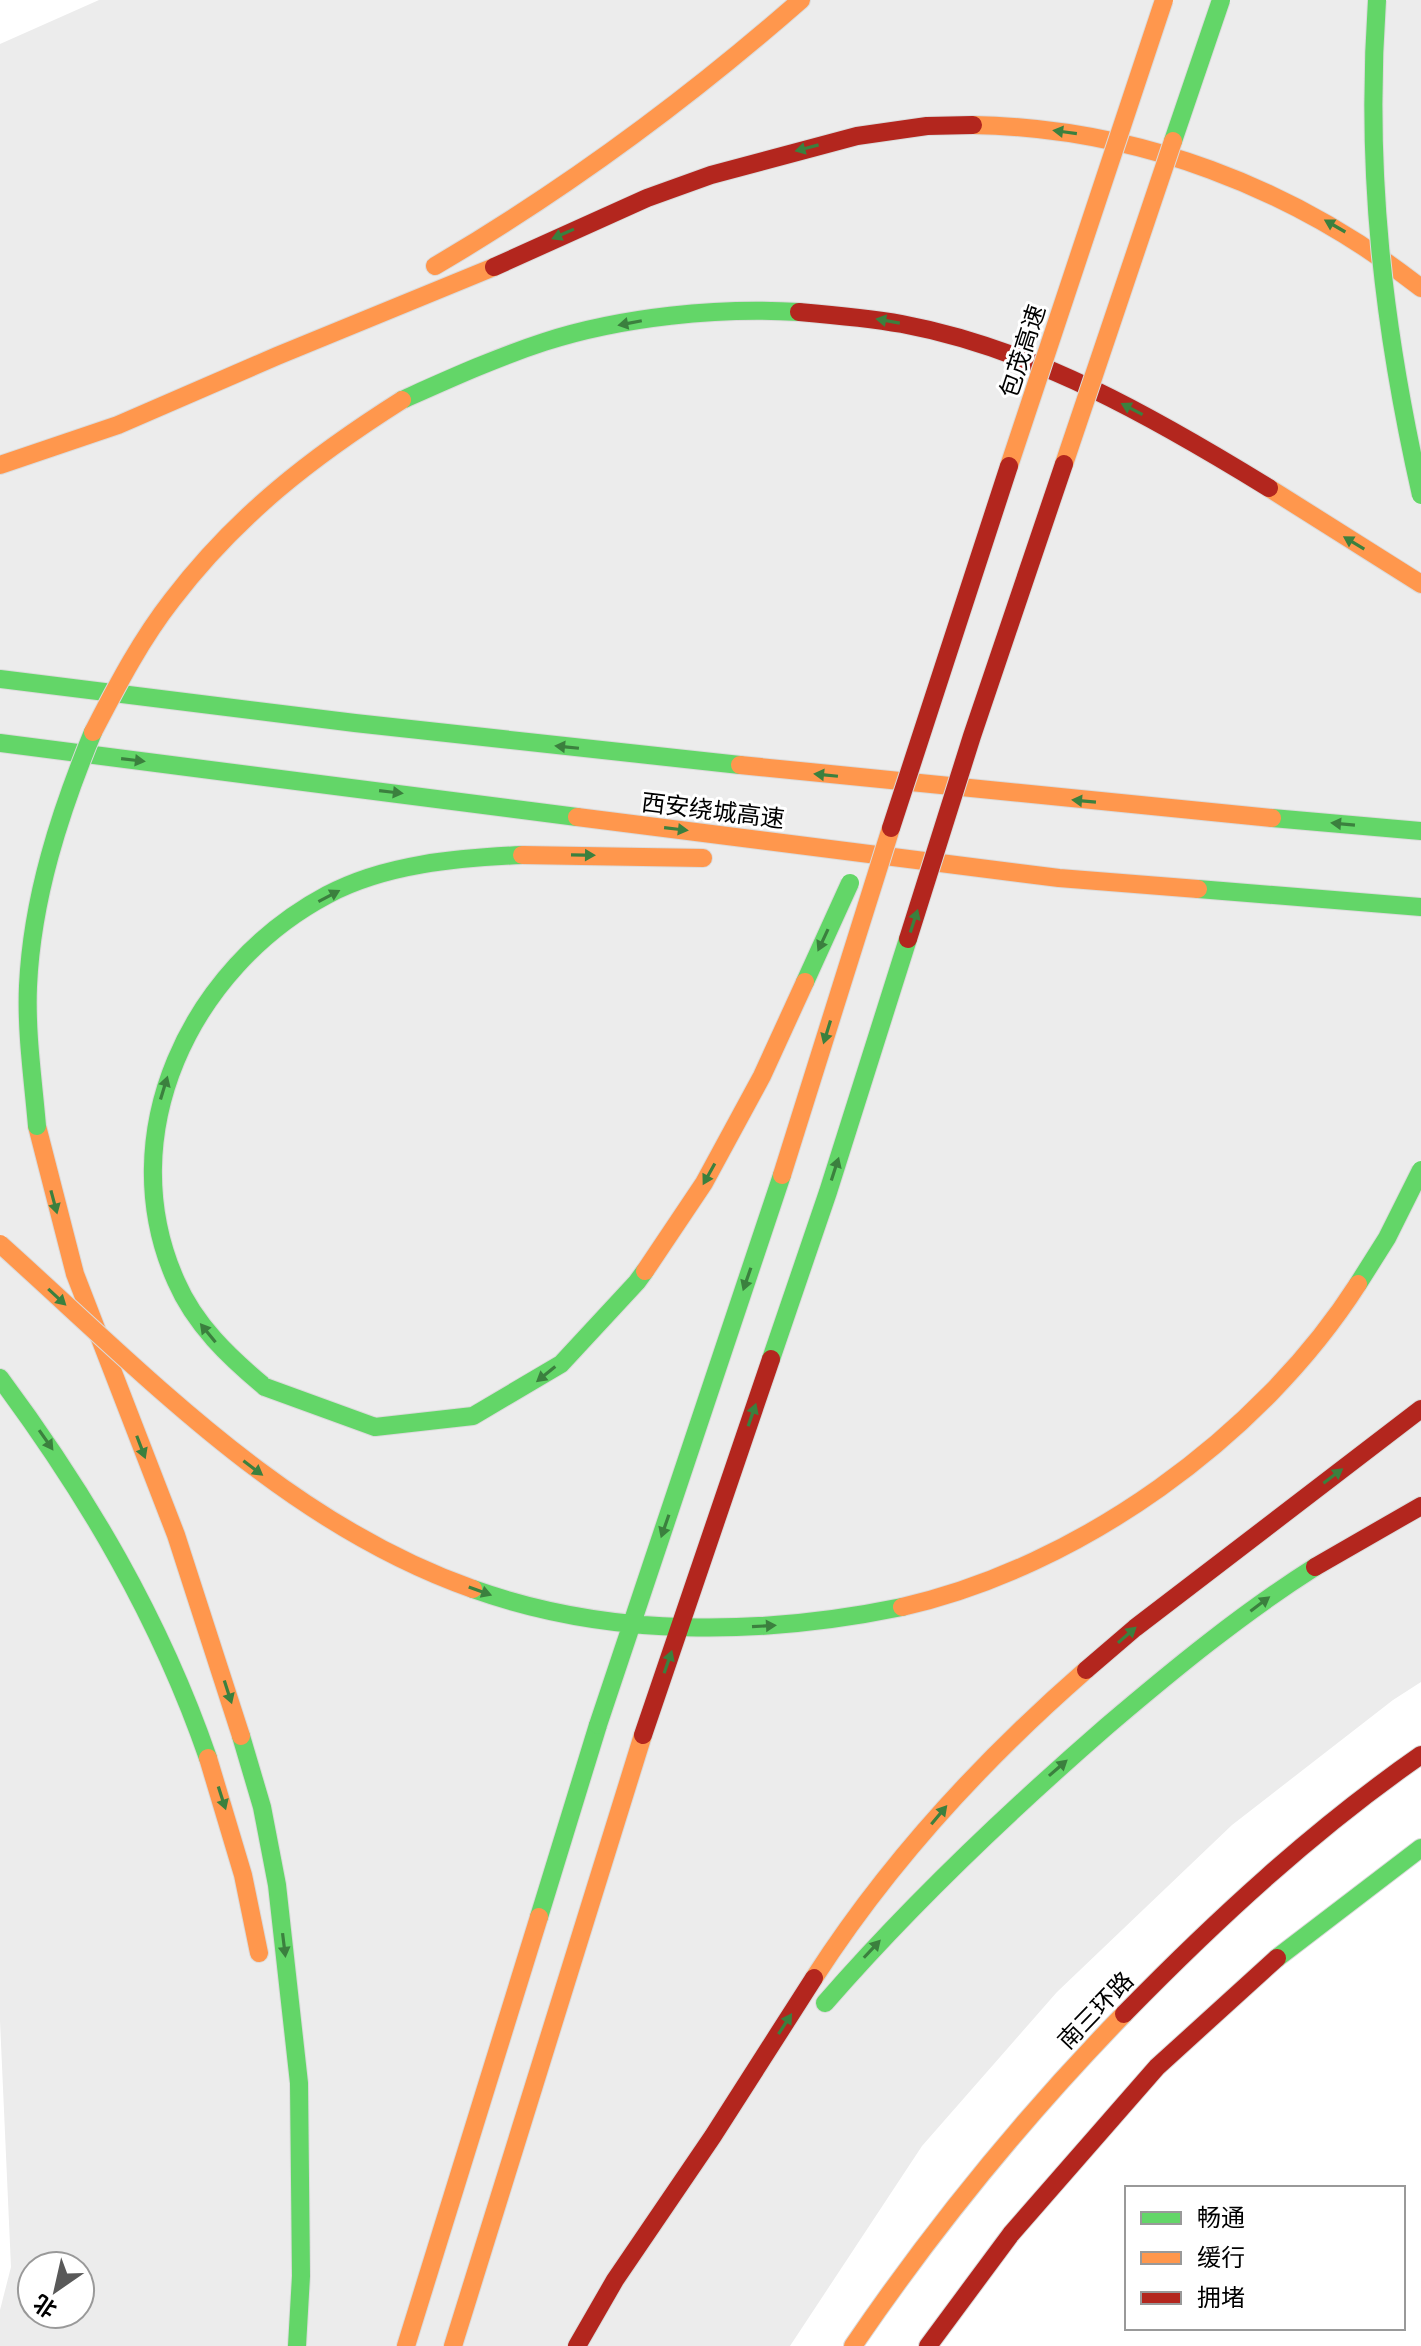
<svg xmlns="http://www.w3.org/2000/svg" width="1421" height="2346" viewBox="0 0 1421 2346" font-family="'Titillium Web','Noto Sans SC',sans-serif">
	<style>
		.green { fill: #ececec; fill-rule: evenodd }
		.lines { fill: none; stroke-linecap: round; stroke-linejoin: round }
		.fast-casing { stroke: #dbdbdb; stroke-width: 20 }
		.slow-casing { stroke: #dbdbdb; stroke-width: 20 }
		.jam-casing { stroke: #dbdbdb; stroke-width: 20 }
		.fast { stroke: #63d668; stroke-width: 18 }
		.slow { stroke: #ff974d; stroke-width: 18 }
		.jam { stroke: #b3261e; stroke-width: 18 }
		.fast-bridge-casing { stroke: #dbdbdb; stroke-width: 20; stroke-linecap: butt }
		.slow-bridge-casing { stroke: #dbdbdb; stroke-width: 20; stroke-linecap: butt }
		.jam-bridge-casing { stroke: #dbdbdb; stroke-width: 20; stroke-linecap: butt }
		.fast-bridge { stroke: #63d668; stroke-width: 18 }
		.slow-bridge { stroke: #ff974d; stroke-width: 18 }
		.jam-bridge { stroke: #b3261e; stroke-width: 18 }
		.oneway { fill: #3b803e }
		.labels { text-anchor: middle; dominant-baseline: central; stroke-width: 6; stroke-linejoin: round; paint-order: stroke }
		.street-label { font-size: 24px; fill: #000; stroke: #fff }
	</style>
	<rect width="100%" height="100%" fill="#fff"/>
	<path class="green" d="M 99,0 L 1421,0 L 1421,1682 L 1393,1700 L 1232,1825 L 1057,1992 L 922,2146 L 790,2346 L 0,2346 L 0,2310 L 11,2267 L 0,2021 L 0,44 ZM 32,2266 L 80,2266 L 80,2314 L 32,2314 Z"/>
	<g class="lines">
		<defs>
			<path id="fast" d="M 402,400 C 449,379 495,358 544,342 C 621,317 719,307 799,312
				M 0,679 L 355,723 L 740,765
				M 0,743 L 577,817
				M 1272,818 L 1421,831
				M 1198,889 L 1421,907
				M 0,1378 C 87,1495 160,1619 208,1758
				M 265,1387 C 229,1357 195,1325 176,1281 C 111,1135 190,968 327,895 C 385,864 457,858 522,855
				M 241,1736 L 262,1807 L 277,1885 L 299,2083 L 301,2276 L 297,2346
				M 539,1917 L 598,1725
				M 1277,1958 L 1421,1848
				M 825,2003 C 912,1903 1007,1813 1107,1726 C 1174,1669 1241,1614 1315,1567"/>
			<path id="slow" d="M 973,125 C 1137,128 1293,187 1421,288
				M 435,266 C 566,189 687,100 801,0
				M 0,465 L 118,425 L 277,356 L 494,267
				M 1269,488 L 1421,584
				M 740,765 L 1272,818
				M 577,817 L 1059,878 L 1198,889
				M 522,855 L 703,858
				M 37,1126 L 75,1274 L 176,1535 L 241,1736
				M 208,1758 L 243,1875 L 259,1953
				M 814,1978 C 888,1863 984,1759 1086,1670
				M 406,2346 L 539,1917
				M 453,2346 L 643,1735
				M 853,2346 C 934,2227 1024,2117 1124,2014"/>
			<path id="jam" d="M 494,267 L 647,198 L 711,175 L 857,136 L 927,126 L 973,125
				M 799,312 C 834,315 868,318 902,324 C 1035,349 1155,418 1269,488
				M 1315,1567 L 1421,1506
				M 1086,1670 L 1135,1628 L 1421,1409
				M 1124,2014 C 1216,1920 1313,1830 1421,1755
				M 577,2346 L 615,2280 L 713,2136 L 814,1978
				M 928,2346 L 1011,2234 L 1157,2067 L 1277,1958"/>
		</defs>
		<use href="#fast" class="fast-casing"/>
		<use href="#slow" class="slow-casing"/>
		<use href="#jam" class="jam-casing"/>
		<use href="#fast" class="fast"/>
		<use href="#slow" class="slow"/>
		<use href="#jam" class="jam"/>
		<defs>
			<path id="fast-bridge" d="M 1377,0 C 1365,172 1383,327 1421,495
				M 1173,141 L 1221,0
				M 805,982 L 850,883
				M 37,1126 C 33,1079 26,1033 28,986 C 32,898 60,812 93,732
				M 1358,1284 L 1387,1238 L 1421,1170
				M 771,1359 L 828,1192 L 908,939
				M 265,1387 L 375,1427 L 473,1416 L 561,1364 L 637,1282 L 645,1271
				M 473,1589 C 611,1638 761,1636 902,1607
				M 598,1725 L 782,1175"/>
			<path id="slow-bridge" d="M 1064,464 L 1173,141
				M 1009,466 L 1164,0
				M 93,732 C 117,686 140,641 172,600 C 237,515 312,457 402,400
				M 782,1175 L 891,828
				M 0,1244 C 145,1374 285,1523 473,1589
				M 645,1271 L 704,1183 L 762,1076 L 805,982
				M 902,1607 C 1079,1567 1260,1437 1358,1284"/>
			<path id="jam-bridge" d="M 891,828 L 1009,466
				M 908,939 L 972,736 L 1064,464
				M 643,1735 L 771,1359"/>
		</defs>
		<use href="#fast-bridge" class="fast-bridge-casing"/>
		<use href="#slow-bridge" class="slow-bridge-casing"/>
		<use href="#jam-bridge" class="jam-bridge-casing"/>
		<use href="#fast-bridge" class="fast-bridge"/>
		<use href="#slow-bridge" class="slow-bridge"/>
		<use href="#jam-bridge" class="jam-bridge"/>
	</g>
	<defs><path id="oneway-solid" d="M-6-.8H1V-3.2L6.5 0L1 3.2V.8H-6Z" transform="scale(2)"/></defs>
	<g class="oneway">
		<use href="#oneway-solid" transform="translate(1065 132) rotate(-172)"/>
		<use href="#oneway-solid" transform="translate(807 148) rotate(165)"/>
		<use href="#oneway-solid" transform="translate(1335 226) rotate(-150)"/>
		<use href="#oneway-solid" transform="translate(563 234) rotate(156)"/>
		<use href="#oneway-solid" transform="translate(888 321) rotate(-170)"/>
		<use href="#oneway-solid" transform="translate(630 323) rotate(169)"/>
		<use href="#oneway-solid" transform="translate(1132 409) rotate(-152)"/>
		<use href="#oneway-solid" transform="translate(1354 543) rotate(-149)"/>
		<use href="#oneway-solid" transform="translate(567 747) rotate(-174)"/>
		<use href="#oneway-solid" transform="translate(133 760) rotate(7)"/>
		<use href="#oneway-solid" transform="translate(826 775) rotate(-174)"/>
		<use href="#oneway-solid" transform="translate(391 792) rotate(7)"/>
		<use href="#oneway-solid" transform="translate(1084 801) rotate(-175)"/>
		<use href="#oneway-solid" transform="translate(1343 824) rotate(-175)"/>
		<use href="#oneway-solid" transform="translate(676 829) rotate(7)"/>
		<use href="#oneway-solid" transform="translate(583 855) rotate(1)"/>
		<use href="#oneway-solid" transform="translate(329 896) rotate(-28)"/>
		<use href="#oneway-solid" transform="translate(914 921) rotate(-72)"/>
		<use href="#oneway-solid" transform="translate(823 940) rotate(115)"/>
		<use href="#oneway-solid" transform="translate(827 1032) rotate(107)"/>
		<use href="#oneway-solid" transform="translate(164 1088) rotate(-73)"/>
		<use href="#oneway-solid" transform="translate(835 1169) rotate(-72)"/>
		<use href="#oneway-solid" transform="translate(709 1174) rotate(119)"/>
		<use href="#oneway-solid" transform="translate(54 1202) rotate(75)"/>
		<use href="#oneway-solid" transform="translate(747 1279) rotate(109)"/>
		<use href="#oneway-solid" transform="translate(57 1297) rotate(43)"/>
		<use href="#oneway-solid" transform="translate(208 1333) rotate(-129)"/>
		<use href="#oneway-solid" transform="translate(546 1374) rotate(141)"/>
		<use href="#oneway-solid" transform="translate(752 1415) rotate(-71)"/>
		<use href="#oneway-solid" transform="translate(46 1440) rotate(55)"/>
		<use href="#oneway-solid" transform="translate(141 1447) rotate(69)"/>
		<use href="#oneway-solid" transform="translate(253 1468) rotate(37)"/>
		<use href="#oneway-solid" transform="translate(1333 1476) rotate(-37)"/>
		<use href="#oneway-solid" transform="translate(665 1526) rotate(109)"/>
		<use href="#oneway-solid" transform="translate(480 1591) rotate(20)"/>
		<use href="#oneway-solid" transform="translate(1260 1604) rotate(-37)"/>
		<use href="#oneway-solid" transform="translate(764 1626) rotate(-3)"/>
		<use href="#oneway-solid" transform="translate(1127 1635) rotate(-41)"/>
		<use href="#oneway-solid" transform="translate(668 1662) rotate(-71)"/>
		<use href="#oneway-solid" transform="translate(228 1692) rotate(72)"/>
		<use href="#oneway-solid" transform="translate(1058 1768) rotate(-41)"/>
		<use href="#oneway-solid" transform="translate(222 1798) rotate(72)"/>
		<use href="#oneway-solid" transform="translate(939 1815) rotate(-50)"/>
		<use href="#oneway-solid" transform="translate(284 1945) rotate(83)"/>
		<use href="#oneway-solid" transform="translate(872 1949) rotate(-47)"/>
		<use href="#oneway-solid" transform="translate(785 2024) rotate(-57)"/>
	</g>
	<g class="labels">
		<g class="street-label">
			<text transform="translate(1022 351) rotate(-72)">包茂高速</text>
			<text transform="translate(713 810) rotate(7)">西安绕城高速</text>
			<text transform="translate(1095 2010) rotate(-46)">南三环路</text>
		</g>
	</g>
	<rect x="1125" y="2186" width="280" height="144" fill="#ffffff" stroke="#999999" stroke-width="2"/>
	<rect x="1141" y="2212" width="40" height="12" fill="#63d668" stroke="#999999" stroke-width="2"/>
	<text x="1197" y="2226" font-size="24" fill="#000000">畅通</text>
	<rect x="1141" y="2252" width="40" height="12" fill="#ff974d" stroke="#999999" stroke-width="2"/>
	<text x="1197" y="2266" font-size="24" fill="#000000">缓行</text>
	<rect x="1141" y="2292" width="40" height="12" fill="#b3261e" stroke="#999999" stroke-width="2"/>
	<text x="1197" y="2306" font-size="24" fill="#000000">拥堵</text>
	<g transform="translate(56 2290) rotate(214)"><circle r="38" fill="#ffffff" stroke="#999999" stroke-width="2"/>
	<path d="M0-6L14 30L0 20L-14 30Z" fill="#595959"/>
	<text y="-12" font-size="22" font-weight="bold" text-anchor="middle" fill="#000000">北</text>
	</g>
</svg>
